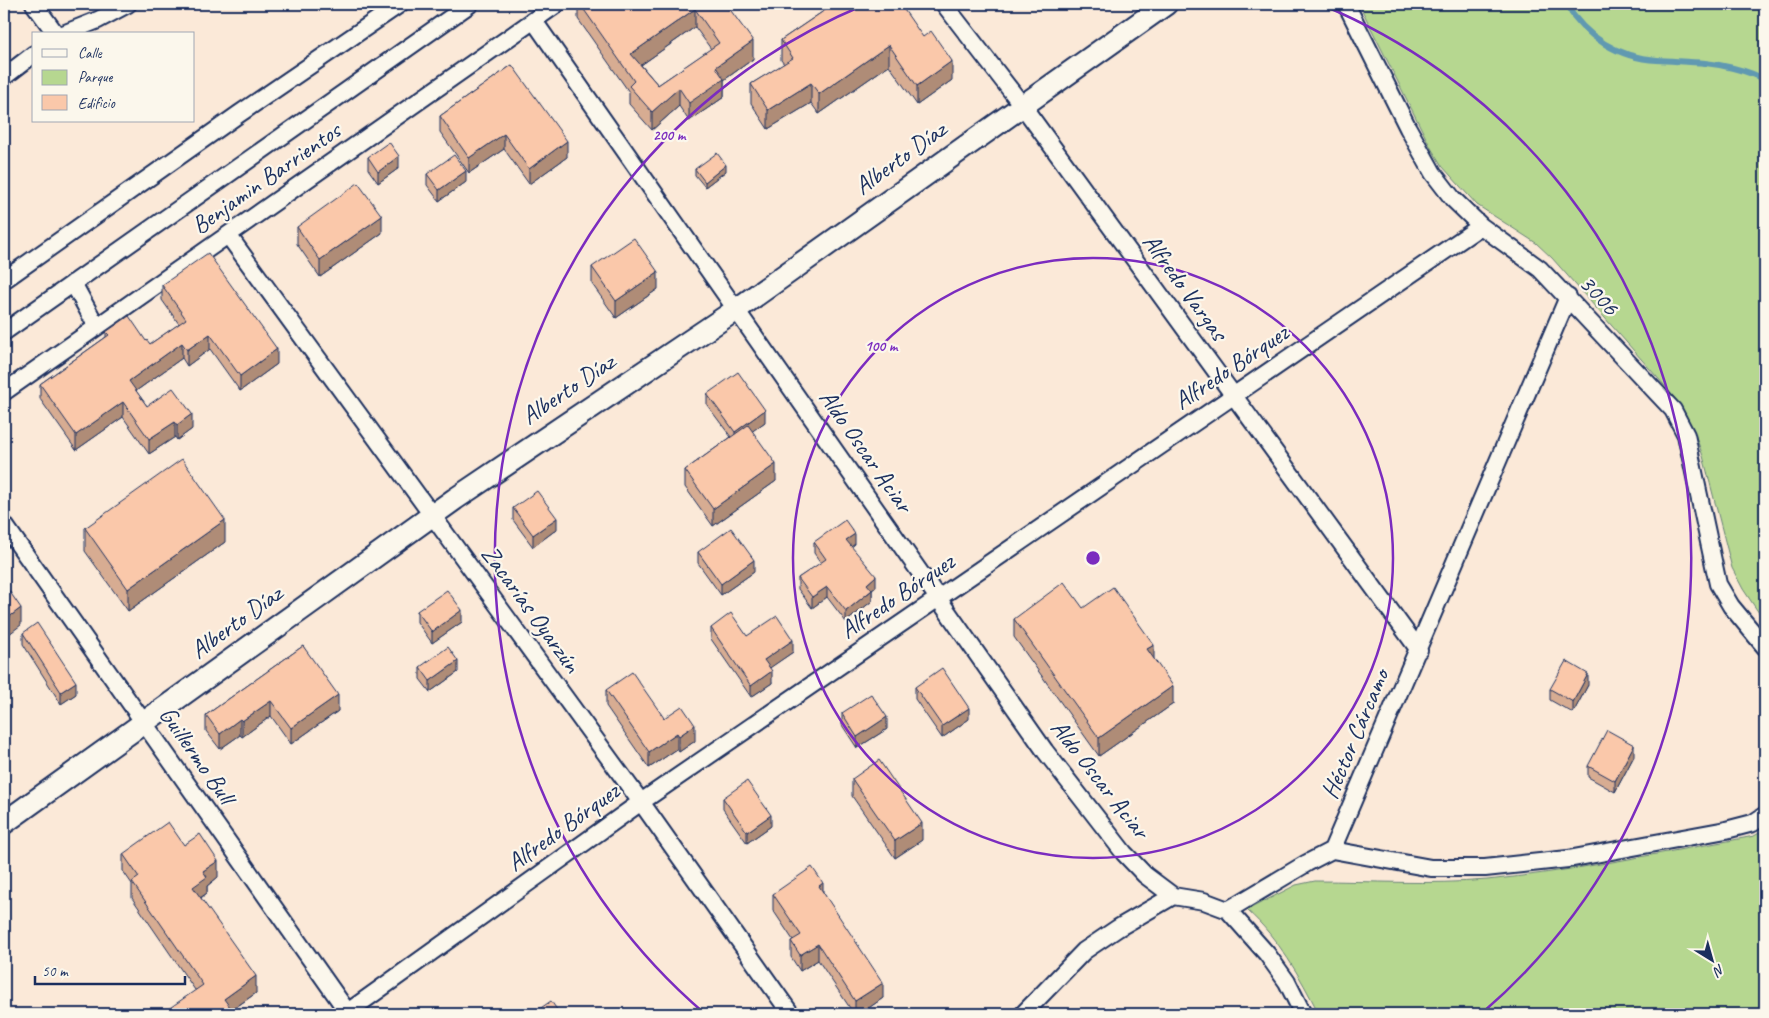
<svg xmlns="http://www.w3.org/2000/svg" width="1769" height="1018" viewBox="0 0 1769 1018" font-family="Caveat,sans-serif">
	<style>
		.green { fill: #b6d790; stroke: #688377 }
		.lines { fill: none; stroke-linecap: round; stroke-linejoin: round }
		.stream { stroke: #6199b1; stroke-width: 6 }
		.minor-casing { stroke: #1b2f5e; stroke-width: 20 }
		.tertiary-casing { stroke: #1b2f5e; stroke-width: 25 }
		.minor { stroke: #fbf7ec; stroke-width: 16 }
		.tertiary { stroke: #fbf7ec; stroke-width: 21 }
		.wall { fill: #d7ac92; stroke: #1b2f5e; fill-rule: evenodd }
		.shaded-wall { fill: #af8c77; stroke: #1b2f5e }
		.building { fill: #fac8aa; stroke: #1b2f5e; fill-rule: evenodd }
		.ring { fill: none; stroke: #7b2cbf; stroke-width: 2.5 }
		.labels { text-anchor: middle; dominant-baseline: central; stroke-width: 4.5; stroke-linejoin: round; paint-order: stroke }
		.street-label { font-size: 25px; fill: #1b2f5e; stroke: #fbf7ec }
		.centre { fill: #7b2cbf; stroke: #fbf7ec; stroke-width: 2.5 }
		.ring-label { font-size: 15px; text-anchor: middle; font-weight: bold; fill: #7b2cbf; stroke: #fbf7ec; stroke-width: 4.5; stroke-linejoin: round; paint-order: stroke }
	</style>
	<rect width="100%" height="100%" fill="#fbe9d8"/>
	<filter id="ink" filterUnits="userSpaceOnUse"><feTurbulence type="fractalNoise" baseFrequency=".02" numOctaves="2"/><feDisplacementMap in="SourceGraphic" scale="10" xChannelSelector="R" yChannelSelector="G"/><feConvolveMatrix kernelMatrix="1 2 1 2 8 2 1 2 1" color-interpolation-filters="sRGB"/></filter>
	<g filter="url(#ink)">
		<path class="green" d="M 1359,4 L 1765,4 L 1765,622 L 1743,589 L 1732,568 L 1703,456 L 1693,429 L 1680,405 L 1664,385 L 1552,258 L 1536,243 L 1477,205 L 1442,166 L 1431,148 Z
			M 1765,830 L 1765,1014 L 1319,1014 C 1300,976 1279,939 1247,910 L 1296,885 L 1315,881 C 1372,881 1430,885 1487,880 C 1568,872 1648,855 1728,841 L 1754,836 Z"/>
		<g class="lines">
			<path class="stream" d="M 1566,4 C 1585,37 1619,58 1657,60 C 1684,62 1707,61 1733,68 C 1745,71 1755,74 1765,80"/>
			<defs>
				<path id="minor" d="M 34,4 L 56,34
					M 944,4 L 1022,105 L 1419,650
					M 1346,4 L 1408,128 L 1433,173 L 1453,199 L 1481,226 L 1540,269 L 1673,410 L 1686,435 L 1718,584 L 1731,606 L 1765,647
					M 534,21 L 1045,751 L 1124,853 L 1145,875 L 1173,896
					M 63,34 L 98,20 L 128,4
					M 4,77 L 34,54
					M 228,235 L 641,802 L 791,1014
					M 4,280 L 239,114 L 400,4
					M 73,283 L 97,327
					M 4,332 L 470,4
					M 4,392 L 557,4
					M 4,524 L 349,1014
					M 1332,850 L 1431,868 L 1485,868 L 1568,859 L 1726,830 L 1753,823 L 1765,815
					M 1228,910 L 1307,863 L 1332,850 L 1568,297
					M 345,1014 L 641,802 L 1481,226
					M 1023,1014 L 1084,951 L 1118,928 L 1173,896 L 1204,901 L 1228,910 L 1267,954 L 1287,982 L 1303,1014"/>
				<path id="tertiary" d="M 4,823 L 455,499 L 737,309 L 1166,4"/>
			</defs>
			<use href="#minor" class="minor-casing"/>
			<use href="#tertiary" class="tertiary-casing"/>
			<use href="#minor" class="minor"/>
			<use href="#tertiary" class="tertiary"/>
		</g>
		<path class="wall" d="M 578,4 L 727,4 L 726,4 L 753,59 L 724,80 L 724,97 L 689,121 L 679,106 L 652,130 L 629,104 L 629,92 L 578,19 ZM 695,27 L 711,49 L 658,85 L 641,65 Z
			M 834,4 L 952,80 L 917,105 L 889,65 L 819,114 L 811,103 L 768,129 L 751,103 L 751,84 L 784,64 L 781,60 L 781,40 Z
			M 512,65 L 567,157 L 529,184 L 504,149 L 469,173 L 440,132 L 440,116 Z
			M 368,157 L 399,168 L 378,183 L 368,169 Z
			M 695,169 L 726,171 L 705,187 L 695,175 Z
			M 427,174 L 466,182 L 439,201 L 427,185 Z
			M 297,227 L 382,233 L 320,277 L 297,244 Z
			M 592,267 L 658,289 L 616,318 L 592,284 Z
			M 162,285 L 277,364 L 240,391 L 210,349 L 187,366 L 182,358 L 136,391 L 147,406 L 192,429 L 177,440 L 175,437 L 149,454 L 123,417 L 76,450 L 40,399 L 40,384 L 106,337 L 106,332 L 146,341 L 150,344 L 179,324 L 162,300 Z
			M 707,394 L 765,422 L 752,431 L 776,481 L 713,526 L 685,487 L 685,470 L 731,437 L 707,405 Z
			M 513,508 L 557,529 L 533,547 L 513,520 Z
			M 85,528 L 225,542 L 128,611 L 85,551 Z
			M 814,542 L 855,544 L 851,547 L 876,587 L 872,590 L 872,601 L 846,622 L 827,597 L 812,608 L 798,589 L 798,578 L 821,563 L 814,553 Z
			M 698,552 L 754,572 L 721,595 L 698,563 Z
			M 417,611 L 462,622 L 432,643 L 417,622 Z
			M 1014,619 L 1154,659 L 1173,704 L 1099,756 L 1014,637 Z
			M 711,628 L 747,636 L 793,652 L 769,668 L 772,683 L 751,697 L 711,639 Z
			M 23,633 L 76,694 L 61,704 L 23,644 Z
			M 303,646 L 338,711 L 291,744 L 271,716 L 242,737 L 240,735 L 220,749 L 206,731 L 206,715 Z
			M 420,667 L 458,672 L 430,692 L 420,679 Z
			M 1588,685 L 1573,713 L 1550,700 L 1550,689 Z
			M 915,687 L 969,719 L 942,738 L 915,699 Z
			M 606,690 L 664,718 L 695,741 L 679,752 L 677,749 L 649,768 L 606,706 Z
			M 842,713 L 887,729 L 857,748 L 842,725 Z
			M 1634,756 L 1615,792 L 1588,777 L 1588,766 Z
			M 852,779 L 922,840 L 895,858 L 852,796 Z
			M 723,798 L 771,826 L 747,843 L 723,809 Z
			M 184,845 L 218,877 L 207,886 L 207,893 L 201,898 L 256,993 L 232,1010 L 195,990 L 132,898 L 132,884 L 123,871 L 123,854 Z
			M 823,892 L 883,998 L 860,1014 L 854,1014 L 818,960 L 800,971 L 791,957 L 791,941 L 793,940 L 773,910 L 773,894 Z"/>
		<path class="shaded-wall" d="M 695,9 L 695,27 L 631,72 L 631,54 Z
			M 753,41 L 753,59 L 724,80 L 724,97 L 689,121 L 689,103 L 716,67 Z
			M 889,45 L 889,65 L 819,114 L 819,94 Z
			M 952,61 L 952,80 L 917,105 L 917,86 Z
			M 811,83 L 811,103 L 768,129 L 768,110 Z
			M 679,88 L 679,106 L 652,130 L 652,112 Z
			M 504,134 L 504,149 L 469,173 L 469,158 Z
			M 567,141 L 567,157 L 529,184 L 529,169 Z
			M 399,156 L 399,168 L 378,183 L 378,172 Z
			M 726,165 L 726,171 L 705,187 L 705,182 Z
			M 466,171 L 466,182 L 439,201 L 439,190 Z
			M 382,216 L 382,233 L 320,277 L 320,260 Z
			M 658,272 L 658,289 L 616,318 L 616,301 Z
			M 210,334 L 210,349 L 187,366 L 187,350 Z
			M 182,343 L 182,358 L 129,396 L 129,381 Z
			M 277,349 L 277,364 L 240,391 L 240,376 Z
			M 123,402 L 123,417 L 76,450 L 76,435 Z
			M 765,410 L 765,422 L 735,444 L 735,432 Z
			M 192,414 L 192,429 L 177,440 L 177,425 Z
			M 175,422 L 175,437 L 149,454 L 149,439 Z
			M 776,464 L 776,481 L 713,526 L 713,509 Z
			M 557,518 L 557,529 L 533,547 L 533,535 Z
			M 225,520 L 225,542 L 128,611 L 128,589 Z
			M 855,534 L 855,544 L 846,551 L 846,540 Z
			M 754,560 L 754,572 L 721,595 L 721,584 Z
			M 876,576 L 876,587 L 867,594 L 867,584 Z
			M 827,587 L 827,597 L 812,608 L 812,597 Z
			M 872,590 L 872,601 L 846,622 L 846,611 Z
			M 21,608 L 21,625 L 4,638 L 4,621 Z
			M 462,610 L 462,622 L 432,643 L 432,632 Z
			M 793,640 L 793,652 L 764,672 L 764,660 Z
			M 1154,645 L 1154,663 L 1147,649 Z
			M 458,661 L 458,672 L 430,692 L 430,681 Z
			M 772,671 L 772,683 L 751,697 L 751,686 Z
			M 1588,674 L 1588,685 L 1573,713 L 1573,702 Z
			M 76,682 L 76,694 L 61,704 L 61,692 Z
			M 1173,686 L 1173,704 L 1099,756 L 1099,738 Z
			M 338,695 L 338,711 L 291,744 L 291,728 Z
			M 271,701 L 271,716 L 242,737 L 242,721 Z
			M 969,708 L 969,719 L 942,738 L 942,726 Z
			M 887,717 L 887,729 L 857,748 L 857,737 Z
			M 240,719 L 240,735 L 220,749 L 220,734 Z
			M 695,725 L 695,741 L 679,752 L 679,736 Z
			M 677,733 L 677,749 L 649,768 L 649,752 Z
			M 1634,745 L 1634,756 L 1615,792 L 1615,781 Z
			M 771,815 L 771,826 L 747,843 L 747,832 Z
			M 922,823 L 922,840 L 895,858 L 895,841 Z
			M 218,861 L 218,877 L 207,886 L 207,893 L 193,903 L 193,887 L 203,871 Z
			M 823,883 L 823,899 L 819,886 Z
			M 818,944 L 818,960 L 800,971 L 800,955 Z
			M 256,976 L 256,993 L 226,1014 L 224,999 Z
			M 883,983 L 883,998 L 860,1014 L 855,1014 L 855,1001 Z"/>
		<path class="building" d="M 580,4 L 726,4 L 753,41 L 716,67 L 724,79 L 689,103 L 679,88 L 652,112 L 629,86 L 634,81 ZM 695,9 L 719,43 L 658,85 L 631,54 Z
			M 834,4 L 900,4 L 923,37 L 931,31 L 952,61 L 917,86 L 889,45 L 819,94 L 811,83 L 768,110 L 751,84 L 793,58 L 781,40 Z
			M 512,65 L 567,141 L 529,169 L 504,134 L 469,158 L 440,116 Z
			M 389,142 L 399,156 L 378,172 L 368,157 Z
			M 717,153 L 726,165 L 705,182 L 695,169 Z
			M 454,155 L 466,171 L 439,190 L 427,174 Z
			M 358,183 L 382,216 L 320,260 L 297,227 Z
			M 634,238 L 658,272 L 616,301 L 592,267 Z
			M 208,253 L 277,349 L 240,376 L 210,334 L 187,350 L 182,343 L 129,381 L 147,406 L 173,388 L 192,414 L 177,425 L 175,422 L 149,439 L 123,402 L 76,435 L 40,384 L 109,335 L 106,332 L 129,316 L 146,341 L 147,340 L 150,344 L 186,319 L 162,285 Z
			M 738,372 L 765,410 L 735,432 L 707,394 Z
			M 748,425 L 776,464 L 713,509 L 685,470 Z
			M 182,459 L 225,520 L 128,589 L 85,528 Z
			M 537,491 L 557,518 L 533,535 L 513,508 Z
			M 845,520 L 855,534 L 846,540 L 876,576 L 867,584 L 872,590 L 846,611 L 827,587 L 812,597 L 798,578 L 826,559 L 814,542 Z
			M 731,528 L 754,560 L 721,584 L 698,552 Z
			M 1064,582 L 1083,608 L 1113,587 L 1154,645 L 1147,649 L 1173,686 L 1099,738 L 1014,619 Z
			M 5,585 L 21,608 L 4,621 L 4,586 Z
			M 447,590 L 462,610 L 432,632 L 417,611 Z
			M 731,613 L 747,636 L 777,616 L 793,640 L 764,660 L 772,671 L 751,686 L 711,628 Z
			M 37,623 L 76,682 L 61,692 L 23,633 Z
			M 303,646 L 338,695 L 291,728 L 271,701 L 242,721 L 240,719 L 220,734 L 206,715 Z
			M 448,647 L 458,661 L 430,681 L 420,667 Z
			M 1566,661 L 1588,674 L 1573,702 L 1550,689 Z
			M 942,668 L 969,708 L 942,726 L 915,687 Z
			M 632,672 L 664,718 L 682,706 L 695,725 L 679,736 L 677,733 L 649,752 L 606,690 Z
			M 871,694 L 887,717 L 857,737 L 842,713 Z
			M 1607,730 L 1634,745 L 1615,781 L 1588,766 Z
			M 879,760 L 922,823 L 895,841 L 852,779 Z
			M 747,781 L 771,815 L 747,832 L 723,798 Z
			M 168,822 L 184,845 L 200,834 L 218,861 L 203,871 L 207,877 L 193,887 L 256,976 L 224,999 L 235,1014 L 161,1014 L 203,985 L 132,882 L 139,877 L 123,854 Z
			M 812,867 L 823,883 L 819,886 L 883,983 L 855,1001 L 818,944 L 800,955 L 791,941 L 801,935 L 773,894 Z
			M 551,1001 L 560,1014 L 532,1014 Z"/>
	</g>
	<g class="ring">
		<circle cx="1093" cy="558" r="300"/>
		<path d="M704 1013A599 599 0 0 1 864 5M1322 5A599 599 0 0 1 1482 1013"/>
	</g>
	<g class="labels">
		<g class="street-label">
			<text transform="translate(900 158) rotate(-36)">Alberto Díaz</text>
			<text transform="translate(266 178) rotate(-35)">Benjamin Barrientos</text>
			<text transform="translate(1185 287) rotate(54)">Alfredo Vargas</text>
			<text transform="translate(1599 295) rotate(47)">3006</text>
			<text transform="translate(1231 367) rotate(-34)">Alfredo Bórquez</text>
			<text transform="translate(568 389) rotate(-34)">Alberto Díaz</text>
			<text transform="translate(866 451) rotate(55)">Aldo Oscar Aciar</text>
			<text transform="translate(897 596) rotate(-34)">Alfredo Bórquez</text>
			<text transform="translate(531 609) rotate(54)">Zacarías Oyarzún</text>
			<text transform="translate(236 622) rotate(-36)">Alberto Díaz</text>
			<text transform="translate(1355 734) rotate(-67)">Héctor Cárcamo</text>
			<text transform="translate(197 755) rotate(55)">Guillermo Bull</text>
			<text transform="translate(1100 779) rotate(52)">Aldo Oscar Aciar</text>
			<text transform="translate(563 827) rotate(-36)">Alfredo Bórquez</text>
		</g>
	</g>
	<circle cx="1093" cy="558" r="8" class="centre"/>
	<g class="ring-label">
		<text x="669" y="140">200 m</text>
		<text x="881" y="351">100 m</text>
	</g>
	<rect width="1769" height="1018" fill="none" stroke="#fbf7ec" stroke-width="20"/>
	<rect x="10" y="10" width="1749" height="998" fill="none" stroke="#1b2f5e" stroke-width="2" filter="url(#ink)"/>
	<rect x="32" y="32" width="162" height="90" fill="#fbf7ec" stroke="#a1a7b3"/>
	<rect x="42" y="49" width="25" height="8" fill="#fbf7ec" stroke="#a1a7b3"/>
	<text x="78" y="58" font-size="15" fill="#1b2f5e">Calle</text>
	<rect x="42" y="70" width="25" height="15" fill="#b6d790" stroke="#a1a7b3"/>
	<text x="78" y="82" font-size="15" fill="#1b2f5e">Parque</text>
	<rect x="42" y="95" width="25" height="15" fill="#fac8aa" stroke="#a1a7b3"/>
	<text x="78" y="108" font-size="15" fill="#1b2f5e">Edificio</text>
	<g transform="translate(1712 960) rotate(143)" stroke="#fbf7ec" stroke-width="4" paint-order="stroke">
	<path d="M0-4L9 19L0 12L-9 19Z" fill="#1b2f5e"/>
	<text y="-8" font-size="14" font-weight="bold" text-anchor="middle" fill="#1b2f5e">N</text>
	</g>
	<path d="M35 976v8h150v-8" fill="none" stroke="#1b2f5e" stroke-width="2.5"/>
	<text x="42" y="976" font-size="15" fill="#1b2f5e" stroke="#fbf7ec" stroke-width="4" paint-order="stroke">50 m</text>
</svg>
